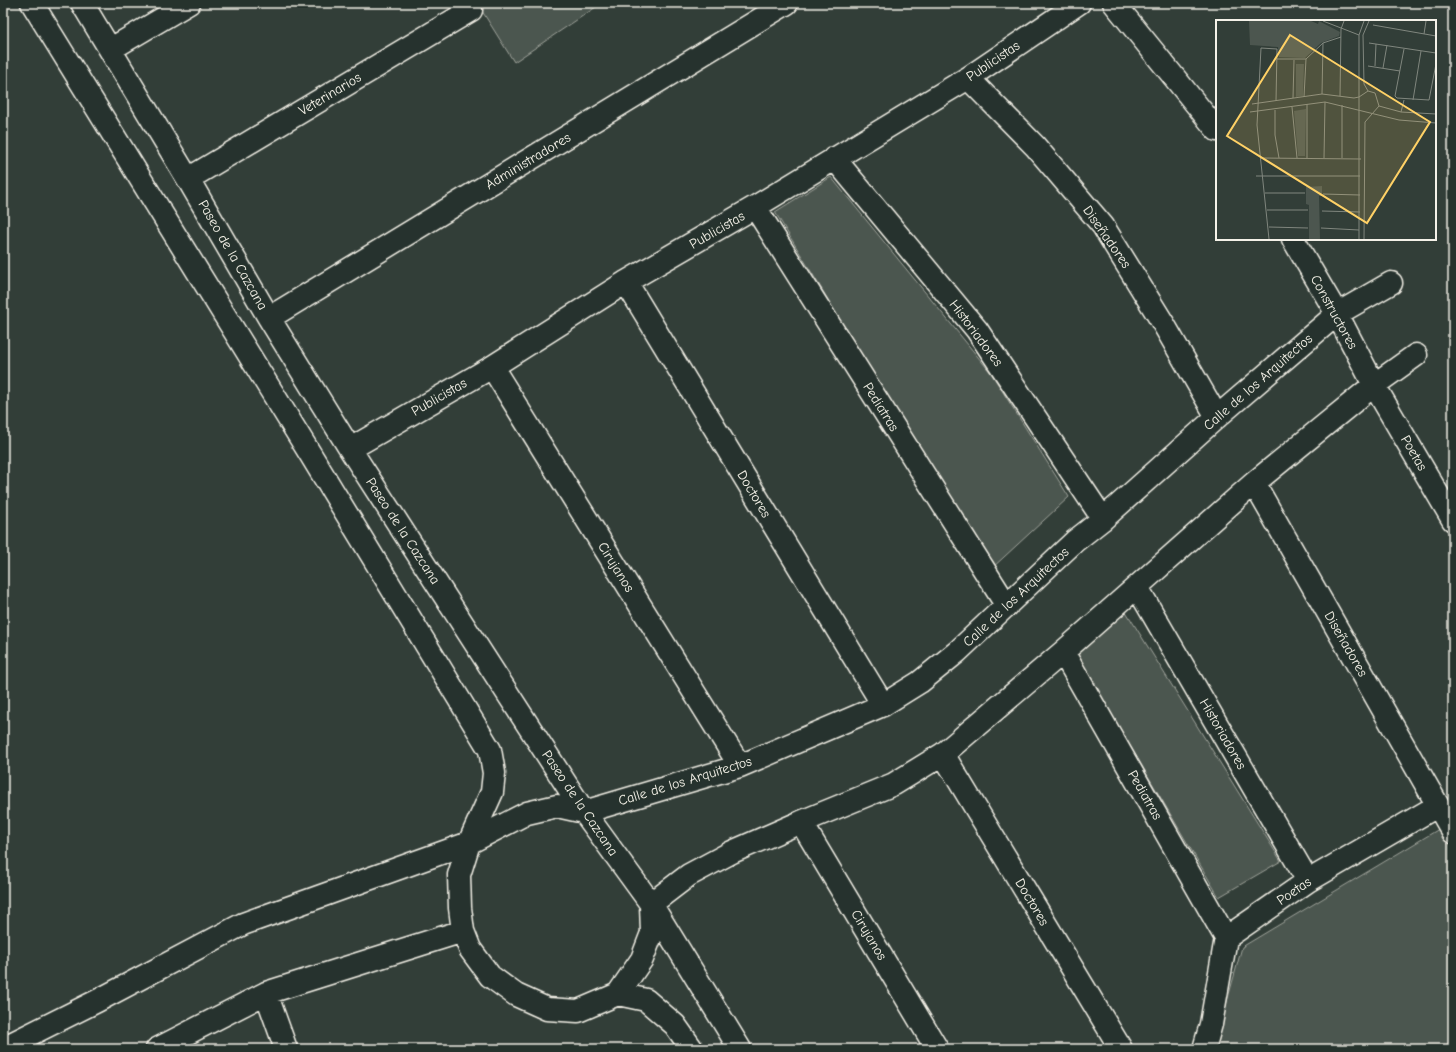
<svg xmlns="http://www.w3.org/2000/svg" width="1456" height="1052" viewBox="0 0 1456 1052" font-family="'Comic Neue',sans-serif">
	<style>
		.green { fill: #4c564f; stroke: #a0a49c }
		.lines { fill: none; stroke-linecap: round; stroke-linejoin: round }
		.minor-casing { stroke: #f4f1e8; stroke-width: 25 }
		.minor { stroke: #26332d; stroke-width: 22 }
		.labels { text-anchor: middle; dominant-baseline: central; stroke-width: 3.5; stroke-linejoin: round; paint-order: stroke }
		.street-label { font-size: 14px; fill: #f4f1e8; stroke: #26332d }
		.inset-road { fill: none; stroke: #80867e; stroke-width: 1 }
		.view { fill: #ffd166; fill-opacity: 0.15; stroke: #ffd166; stroke-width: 2 }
		.inset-edge { fill: none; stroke: #f4f1e8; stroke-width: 2 }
	</style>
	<rect width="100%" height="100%" fill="#323e38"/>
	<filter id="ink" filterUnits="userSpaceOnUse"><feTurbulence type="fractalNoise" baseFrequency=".025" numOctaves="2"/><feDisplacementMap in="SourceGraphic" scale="8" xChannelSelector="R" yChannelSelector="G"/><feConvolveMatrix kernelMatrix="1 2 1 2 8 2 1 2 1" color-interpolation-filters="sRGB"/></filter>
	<g filter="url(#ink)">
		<path class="green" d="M 477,3 L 602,3 L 514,62 Z
			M 831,177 L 991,373 L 1069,497 L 991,569 L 775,212 Z
			M 1125,610 L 1281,861 L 1219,897 L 1074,650 Z
			M 1439,829 L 1453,848 L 1453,1049 L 1214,1049 L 1242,947 Z"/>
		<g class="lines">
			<defs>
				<path id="minor" d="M 32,3 L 309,452 L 490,750 L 494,773 L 492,792 L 469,843 L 459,875 L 460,908 L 463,931 L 470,949 L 490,976 L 516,995 L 547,1009 L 578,1011 L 618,994 L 642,959 L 652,933 L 651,904 L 689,875 L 732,852 L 801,822 L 894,784 L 943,754 L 1063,652 L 1254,483 L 1374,385 L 1416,355
					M 82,3 L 188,179 L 269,318 L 350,449 L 584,812 L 651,904 L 740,1049
					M 1114,3 L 1217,130
					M 111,49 L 189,3
					M 968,78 L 1035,146 L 1103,226 L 1163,323 L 1217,417
					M 834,158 L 977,330 L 1103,519
					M 188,179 L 471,10
					M 755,207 L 1007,606
					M 1293,239 L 1337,314 L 1374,385 L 1453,520
					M 626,282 L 883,705
					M 269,318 L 787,3
					M 492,367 L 740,766
					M 350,449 L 492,367 L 626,282 L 755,207 L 968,78 L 1079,3
					M 1254,483 L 1453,832
					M 1137,587 L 1308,881
					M 1063,652 L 1226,938
					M 943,754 L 1121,1049
					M 801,822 L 937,1049
					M 266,993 L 286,1049
					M 618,994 L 646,1000 L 675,1025 L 692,1049
					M 3,1048 L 97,1001 L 243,924 L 469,843 L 527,813 L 557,806 L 584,812 L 740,766 L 883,705 L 920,682 L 957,652 L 1075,541 L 1103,519 L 1217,417 L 1337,314 L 1391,283
					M 157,1049 L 266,993 L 463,931
					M 1204,1049 L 1211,1024 L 1226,938 L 1308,881 L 1437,806"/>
			</defs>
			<use href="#minor" class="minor-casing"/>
			<use href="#minor" class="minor"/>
		</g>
	</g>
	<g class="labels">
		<g class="street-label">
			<text transform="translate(993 61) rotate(-34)">Publicistas</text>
			<text transform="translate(330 94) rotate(-31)">Veterinarios</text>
			<text transform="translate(528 161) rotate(-31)">Administradores</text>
			<text transform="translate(717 230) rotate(-30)">Publicistas</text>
			<text transform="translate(1107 237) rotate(55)">Diseñadores</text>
			<text transform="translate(233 255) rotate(60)">Paseo de la Cazcana</text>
			<text transform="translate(1334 312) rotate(61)">Constructores</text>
			<text transform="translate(976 333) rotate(53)">Historiadores</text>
			<text transform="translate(1258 382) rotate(-41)">Calle de los Arquitectos</text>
			<text transform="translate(439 397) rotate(-30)">Publicistas</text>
			<text transform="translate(881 407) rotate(58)">Pediatras</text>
			<text transform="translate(1414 453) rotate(60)">Poetas</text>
			<text transform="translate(754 494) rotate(59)">Doctores</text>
			<text transform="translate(403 531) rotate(57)">Paseo de la Cazcana</text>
			<text transform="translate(616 567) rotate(58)">Cirujanos</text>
			<text transform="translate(1016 597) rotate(-43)">Calle de los Arquitectos</text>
			<text transform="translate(1346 644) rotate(60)">Diseñadores</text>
			<text transform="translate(1223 734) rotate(60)">Historiadores</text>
			<text transform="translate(685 781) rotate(-17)">Calle de los Arquitectos</text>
			<text transform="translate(1145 795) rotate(60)">Pediatras</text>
			<text transform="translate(580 803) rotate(56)">Paseo de la Cazcana</text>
			<text transform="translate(1294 891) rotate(-34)">Poetas</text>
			<text transform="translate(1032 902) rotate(59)">Doctores</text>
			<text transform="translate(869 935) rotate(59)">Cirujanos</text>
		</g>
	</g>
	<g transform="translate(1216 20)">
		<rect width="220" height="220" fill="#323e38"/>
		<path d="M 33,1 L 95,1 L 102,4 L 103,1 L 124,12 L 123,16 L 105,23 L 89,38 L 63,37 L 62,27 L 34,25 ZM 80,44 L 88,44 L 87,76 L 80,77 ZM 90,89 L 89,136 L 82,136 L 78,91 ZM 106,166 L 106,176 L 103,176 L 104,219 L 93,219 L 93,185 L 90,184 L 90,167 Z" fill="#4c564f"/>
		<path class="inset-road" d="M 107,1 L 143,15M 157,5 L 220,16M 208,14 L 210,1M 153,23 L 220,33M 188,29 L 179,76 L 181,78 L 213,80 L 220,44M 61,39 L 90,39 L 107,23 L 125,17M 152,46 L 184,51M 159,46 L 160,24M 167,48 L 171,25M 152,71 L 148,64 L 147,15 L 153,1M 106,74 L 107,23M 124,76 L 125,9 L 128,1M 88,77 L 90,39M 77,78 L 78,40M 197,80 L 205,31M 36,84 L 106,74 L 138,78 L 143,77 L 152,71 L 159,73 L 163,86 L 149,102 L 148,219M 91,84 L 91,138M 163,86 L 185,92 L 220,94M 76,87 L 81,138M 59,90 L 59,115 L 63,138M 34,92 L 109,82 L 183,100 L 220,103M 185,92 L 188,80M 45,138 L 145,139M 108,138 L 109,82M 126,138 L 126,85M 40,156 L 144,156M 49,173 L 89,173M 107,174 L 144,175M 51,190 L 92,190M 106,191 L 144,192M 53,207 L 92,208M 105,208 L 143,210M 53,219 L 41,105 L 45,28 L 61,29 L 60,81M 143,219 L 143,15 L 148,1"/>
		<path class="view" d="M 74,15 L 214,102 L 151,203 L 11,116 Z"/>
		<rect width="220" height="220" class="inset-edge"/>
	</g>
	<rect width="1456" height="1052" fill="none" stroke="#26332d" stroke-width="16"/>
	<rect x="8" y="8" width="1440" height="1036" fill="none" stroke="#f4f1e8" stroke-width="1.5" filter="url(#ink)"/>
</svg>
